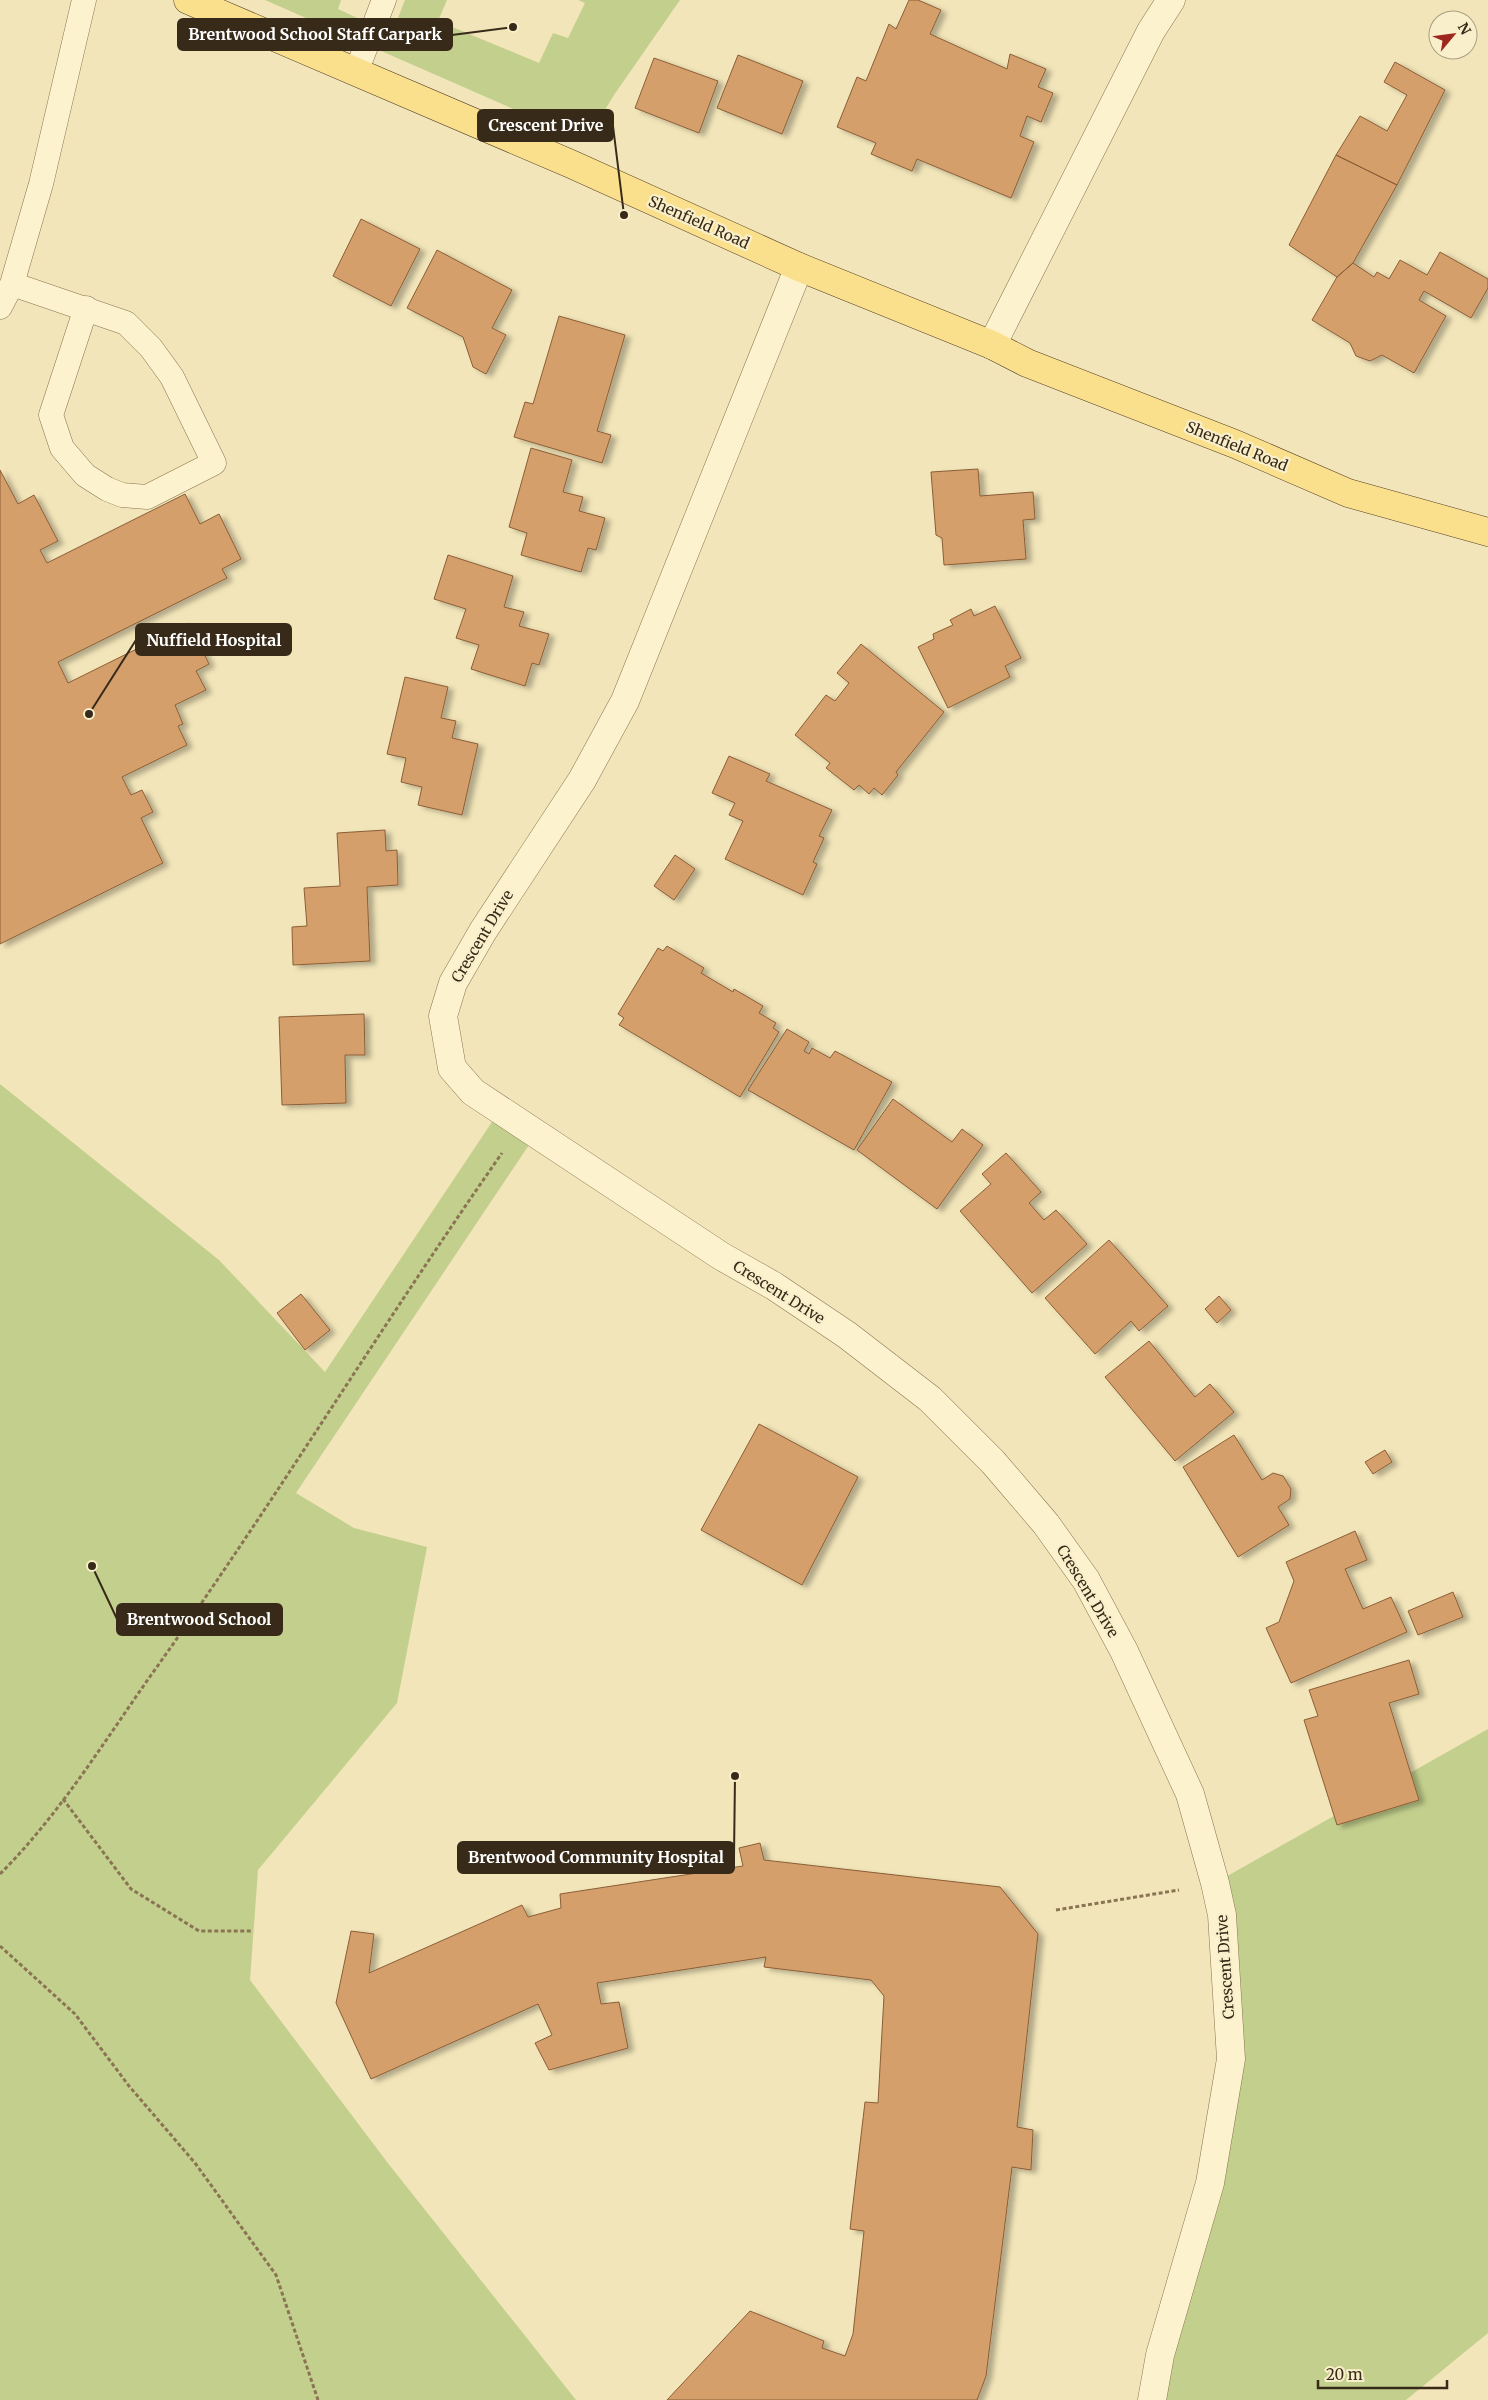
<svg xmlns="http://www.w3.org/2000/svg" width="1488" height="2400" viewBox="0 0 1488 2400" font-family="Merriweather,serif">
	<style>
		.green { fill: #c3d08d }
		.building { fill: #d49f6b; stroke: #8b5e36; filter: url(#shadow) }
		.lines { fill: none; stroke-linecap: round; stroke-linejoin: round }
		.service-casing { stroke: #8a7453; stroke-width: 25 }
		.minor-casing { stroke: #8a7453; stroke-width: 29 }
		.primary-casing { stroke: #564128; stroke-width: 29 }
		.path { stroke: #8a7453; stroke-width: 3; stroke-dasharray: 4 2.5; stroke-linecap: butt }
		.service { stroke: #fcf2cd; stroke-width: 24 }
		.minor { stroke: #fcf2cd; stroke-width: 28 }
		.primary { stroke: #fae08c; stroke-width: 28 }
		.labels { text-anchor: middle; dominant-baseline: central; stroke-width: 4.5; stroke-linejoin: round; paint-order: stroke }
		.street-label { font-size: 15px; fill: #372a19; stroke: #f9efca }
		.leader { fill: none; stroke: #372a19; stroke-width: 2 }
		.callout-dot { fill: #372a19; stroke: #f9efca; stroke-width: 2 }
		.callout { fill: #372a19; stroke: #372a19; stroke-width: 2 }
		.callout-label { font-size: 16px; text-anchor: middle; font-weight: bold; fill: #fff }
	</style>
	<defs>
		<filter id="shadow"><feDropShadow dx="5.5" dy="3" stdDeviation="2.5" flood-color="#0004"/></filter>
	</defs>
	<rect width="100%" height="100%" fill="#f2e5b9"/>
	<path class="green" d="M 265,0 L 341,0 L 338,9 L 396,36 L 398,18 L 405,0 L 447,0 L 438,21 L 539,63 L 553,33 L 568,38 L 585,3 L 578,0 L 680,0 L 614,95 L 586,141 Z
		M 0,1084 L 219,1260 L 325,1372 L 500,1110 L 537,1133 L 296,1493 L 354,1528 L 427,1547 L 397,1703 L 258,1870 L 250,1980 L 387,2162 L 576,2400 L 0,2400 Z
		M 1488,1729 L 1488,2333 L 1406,2400 L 1153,2400 L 1231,2059 L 1215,1883 Z"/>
	<path class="building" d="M 909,0 L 918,0 L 941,10 L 930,34 L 1007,69 L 1010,54 L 1046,69 L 1038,87 L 1053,93 L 1041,122 L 1027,116 L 1020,136 L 1034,142 L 1011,198 L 917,159 L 912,171 L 871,154 L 876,143 L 837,127 L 857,77 L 866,81 L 889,24 L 896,29 Z
		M 738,55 L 803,81 L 782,134 L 717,108 Z
		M 654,58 L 718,81 L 699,133 L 635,108 Z
		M 1395,62 L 1445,90 L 1397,185 L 1336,155 L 1360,116 L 1387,131 L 1407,95 L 1384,82 Z
		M 1336,155 L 1397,185 L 1353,263 L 1337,277 L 1289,245 Z
		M 361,219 L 420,249 L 391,306 L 333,276 Z
		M 437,250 L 512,290 L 492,328 L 506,335 L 486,374 L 473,367 L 463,337 L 407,308 Z
		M 1440,252 L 1488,279 L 1488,288 L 1471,318 L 1424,291 L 1419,300 L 1446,316 L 1414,373 L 1382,355 L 1370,361 L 1356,356 L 1350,343 L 1312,320 L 1337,277 L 1353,263 L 1374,277 L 1377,272 L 1389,279 L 1400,260 L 1427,275 Z
		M 559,316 L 625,335 L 597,431 L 611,435 L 602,463 L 514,437 L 525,402 L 533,404 Z
		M 531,448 L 572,460 L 563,492 L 583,497 L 579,511 L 605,518 L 596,550 L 588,548 L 581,572 L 521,555 L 527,533 L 509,527 Z
		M 978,469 L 980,496 L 1033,492 L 1035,519 L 1023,520 L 1026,559 L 944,565 L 942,538 L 936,535 L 931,472 Z
		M 0,470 L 18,504 L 34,495 L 58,541 L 40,550 L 47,563 L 185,494 L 200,524 L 219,514 L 241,559 L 222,569 L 227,578 L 58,662 L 68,683 L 189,623 L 209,664 L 196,671 L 206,690 L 175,705 L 183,724 L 178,726 L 187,745 L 122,777 L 131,795 L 142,790 L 153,812 L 141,818 L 163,863 L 0,944 Z
		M 448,555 L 513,576 L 504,607 L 524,612 L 519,626 L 549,634 L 539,665 L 532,663 L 525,686 L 471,669 L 479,645 L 456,638 L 466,609 L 434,599 Z
		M 995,606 L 1021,658 L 1005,666 L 1010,677 L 948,708 L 918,647 L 934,639 L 933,634 L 953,625 L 950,620 L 971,609 L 974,616 Z
		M 861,644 L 944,712 L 896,772 L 898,775 L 882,795 L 874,788 L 869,794 L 859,785 L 854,790 L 826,768 L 830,763 L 795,735 L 826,695 L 835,701 L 849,683 L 837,673 Z
		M 405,677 L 448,687 L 441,718 L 456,721 L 452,738 L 478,744 L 462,815 L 418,805 L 422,787 L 401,782 L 406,758 L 387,754 Z
		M 729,756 L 770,774 L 766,781 L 832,810 L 819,836 L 824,838 L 813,862 L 817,864 L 803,895 L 725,859 L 743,821 L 729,815 L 735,803 L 712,793 Z
		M 385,830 L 386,851 L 397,850 L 398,885 L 367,887 L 370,961 L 293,965 L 292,927 L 307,926 L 304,888 L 340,886 L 337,833 Z
		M 675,855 L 695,869 L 674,900 L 654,886 Z
		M 667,946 L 704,968 L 701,973 L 733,992 L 734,989 L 763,1006 L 759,1013 L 776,1023 L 773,1028 L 779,1032 L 740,1097 L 619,1025 L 624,1018 L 618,1014 L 658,948 L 663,951 Z
		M 364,1014 L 365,1055 L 345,1055 L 346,1103 L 282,1105 L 279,1017 Z
		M 787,1029 L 809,1042 L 804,1051 L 809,1054 L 812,1048 L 830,1058 L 835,1051 L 892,1082 L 854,1150 L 748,1090 Z
		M 893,1099 L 952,1142 L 962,1129 L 983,1145 L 937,1209 L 857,1150 Z
		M 1006,1153 L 1041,1192 L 1029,1203 L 1044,1220 L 1056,1210 L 1087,1244 L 1032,1293 L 960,1211 L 991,1184 L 982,1174 Z
		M 1109,1240 L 1168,1306 L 1139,1331 L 1131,1321 L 1095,1354 L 1045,1298 Z
		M 301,1294 L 330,1330 L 305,1350 L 277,1313 Z
		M 1219,1296 L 1231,1310 L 1217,1323 L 1205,1309 Z
		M 1149,1341 L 1195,1397 L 1210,1384 L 1234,1412 L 1175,1461 L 1105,1377 Z
		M 759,1424 L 858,1477 L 802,1585 L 701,1530 Z
		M 1234,1435 L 1262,1480 L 1273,1473 L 1283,1476 L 1291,1489 L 1290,1499 L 1278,1507 L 1289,1525 L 1238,1557 L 1183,1467 Z
		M 1385,1450 L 1392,1462 L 1373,1474 L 1365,1462 Z
		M 1355,1531 L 1367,1560 L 1345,1569 L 1363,1609 L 1391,1597 L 1407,1632 L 1291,1683 L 1266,1628 L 1279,1622 L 1294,1581 L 1286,1562 Z
		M 1453,1592 L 1463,1617 L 1418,1635 L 1408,1611 Z
		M 1409,1660 L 1419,1694 L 1389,1703 L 1419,1800 L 1337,1825 L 1304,1720 L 1318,1716 L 1309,1690 Z
		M 760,1843 L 764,1860 L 1000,1887 L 1038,1934 L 1017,2127 L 1033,2130 L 1031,2170 L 1012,2167 L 986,2376 L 977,2400 L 667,2400 L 750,2311 L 824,2341 L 822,2348 L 845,2356 L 853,2334 L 864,2231 L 850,2229 L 865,2102 L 878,2103 L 884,1996 L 871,1980 L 764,1967 L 766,1957 L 597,1983 L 601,2004 L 619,2002 L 628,2048 L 549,2070 L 535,2043 L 552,2035 L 538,2004 L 371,2079 L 336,2003 L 351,1931 L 374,1934 L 369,1973 L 522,1905 L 528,1917 L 561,1908 L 560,1894 L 743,1866 L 739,1848 Z"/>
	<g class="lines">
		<defs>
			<path id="service" d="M 356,72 L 384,0
				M 12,284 L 126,323 L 151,348 L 172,377 L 214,463 L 147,497 L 122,495 L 107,489 L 85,475 L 62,448 L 51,415 L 86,308
				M 0,307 L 12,284 L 41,184 L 84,0"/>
			<path id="minor" d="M 799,267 L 625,701 L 582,780 L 483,931 L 453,983 L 443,1016 L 452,1068 L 473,1092 L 721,1256 L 774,1286 L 847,1335 L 930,1399 L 993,1462 L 1046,1524 L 1086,1580 L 1124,1651 L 1190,1794 L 1215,1883 L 1222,1915 L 1231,2059 L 1210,2183 L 1160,2355 L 1152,2400
				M 992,345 L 1151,31 L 1171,0"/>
			<path id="primary" d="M 188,0 L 571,164 L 799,267 L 992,345 L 1027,363 L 1235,444 L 1348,493 L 1488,532"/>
		</defs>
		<use href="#service" class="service-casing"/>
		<use href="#minor" class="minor-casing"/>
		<use href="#primary" class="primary-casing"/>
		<path class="path" d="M 63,1799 L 131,1889 L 199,1931 L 253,1931
			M 0,1874 C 58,1816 102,1745 149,1678 C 272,1506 381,1326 502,1153
			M 1056,1910 L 1179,1890
			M 0,1946 L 75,2014 L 129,2086 L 195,2163 L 276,2275 L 318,2400"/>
		<use href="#service" class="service"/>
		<use href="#minor" class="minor"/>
		<use href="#primary" class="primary"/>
	</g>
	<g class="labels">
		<g class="street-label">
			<text transform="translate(699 222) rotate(24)">Shenfield Road</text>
			<text transform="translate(1237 446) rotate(22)">Shenfield Road</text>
			<text transform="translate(482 936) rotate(-59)">Crescent Drive</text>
			<text transform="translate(779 1292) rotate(32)">Crescent Drive</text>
			<text transform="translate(1088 1591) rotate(59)">Crescent Drive</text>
			<text transform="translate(1225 1967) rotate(-94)">Crescent Drive</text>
		</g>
	</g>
	<path class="leader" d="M513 27L452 35M624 215L613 126M89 714L136 640M92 1566L117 1619M735 1776L734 1857"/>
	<g class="callout-dot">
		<circle cx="513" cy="27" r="5"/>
		<circle cx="624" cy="215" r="5"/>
		<circle cx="89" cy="714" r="5"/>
		<circle cx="92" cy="1566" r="5"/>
		<circle cx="735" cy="1776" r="5"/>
	</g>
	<g class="callout">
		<rect x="178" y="19" width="274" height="31" rx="5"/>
		<rect x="478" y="110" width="135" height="31" rx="5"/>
		<rect x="136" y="624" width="155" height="31" rx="5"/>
		<rect x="117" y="1604" width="165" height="31" rx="5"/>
		<rect x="458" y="1842" width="276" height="31" rx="5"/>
	</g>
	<g class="callout-label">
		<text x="315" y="40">Brentwood School Staff Carpark</text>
		<text x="546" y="131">Crescent Drive</text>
		<text x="214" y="646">Nuffield Hospital</text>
		<text x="199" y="1625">Brentwood School</text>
		<text x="596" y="1863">Brentwood Community Hospital</text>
	</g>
	<g transform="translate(1453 35) rotate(61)"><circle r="24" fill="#f9efca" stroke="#aba083"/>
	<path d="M0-4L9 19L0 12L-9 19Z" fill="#9e261d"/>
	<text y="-8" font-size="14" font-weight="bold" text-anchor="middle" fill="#372a19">N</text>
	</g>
	<path d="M1318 2380v8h129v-8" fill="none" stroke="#372a19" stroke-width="2.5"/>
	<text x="1326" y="2380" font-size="15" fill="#372a19" stroke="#f9efca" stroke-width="4" paint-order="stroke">20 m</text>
</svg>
